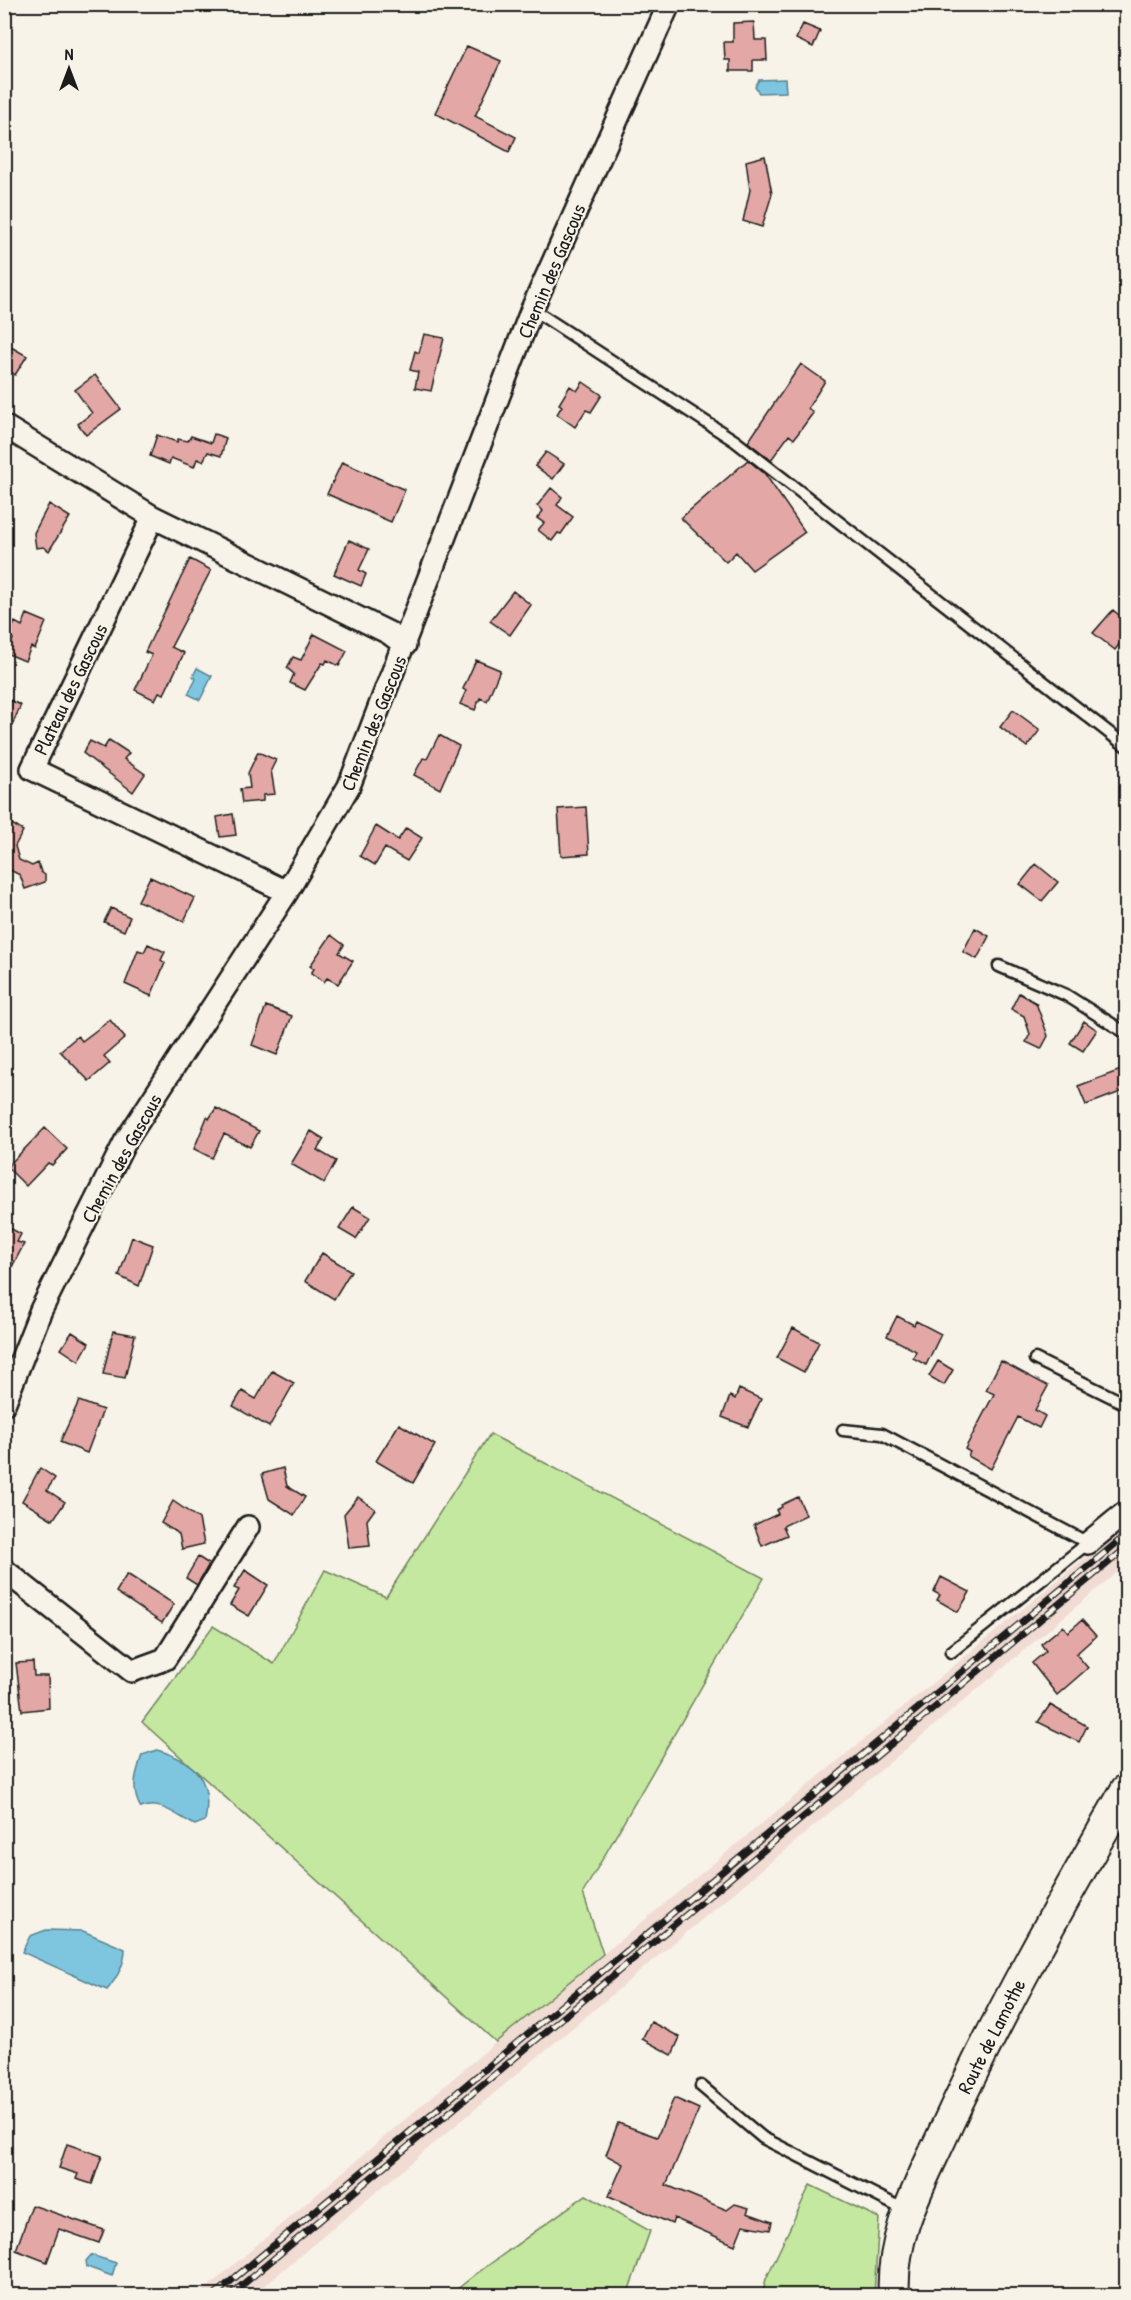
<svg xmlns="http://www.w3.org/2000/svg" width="1131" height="2300" viewBox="0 0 1131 2300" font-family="'Patrick Hand',sans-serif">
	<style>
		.built { fill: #f1dcd4 }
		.green { fill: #c5e8a1; stroke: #70825e; stroke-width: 1.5 }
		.water { fill: #7ec6df; stroke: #578291; stroke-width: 1.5 }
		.building { fill: #e3a8a5; stroke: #1c1c1c; stroke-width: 1.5 }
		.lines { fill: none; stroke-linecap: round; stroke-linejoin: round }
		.lane-casing { stroke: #1c1c1c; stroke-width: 15 }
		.street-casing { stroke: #1c1c1c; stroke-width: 26 }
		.secondary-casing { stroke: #1c1c1c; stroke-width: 34 }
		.lane { stroke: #f7f3e8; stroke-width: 10 }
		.street { stroke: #f7f3e8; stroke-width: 21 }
		.secondary { stroke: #f7f3e8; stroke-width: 30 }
		.rail-casing { stroke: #1c1c1c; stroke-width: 7 }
		.rail { stroke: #f7f3e8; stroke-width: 4.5; stroke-dasharray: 14; stroke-linecap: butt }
		.labels { text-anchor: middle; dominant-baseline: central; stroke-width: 4.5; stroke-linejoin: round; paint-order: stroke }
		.street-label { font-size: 20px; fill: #1c1c1c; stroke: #f7f3e8 }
	</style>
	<rect width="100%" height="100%" fill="#f7f3e8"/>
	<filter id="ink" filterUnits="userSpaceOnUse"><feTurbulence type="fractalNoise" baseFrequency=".0167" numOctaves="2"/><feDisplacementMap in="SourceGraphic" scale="12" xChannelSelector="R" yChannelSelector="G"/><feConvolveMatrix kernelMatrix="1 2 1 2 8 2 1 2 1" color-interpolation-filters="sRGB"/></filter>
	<g filter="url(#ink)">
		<path class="built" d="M 1126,1524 L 1126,1565 L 253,2295 L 197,2296 L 496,2042 Z"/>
		<path class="green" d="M 490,1434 L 764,1578 L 583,1893 L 603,1954 L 496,2042 L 142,1722 L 213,1626 L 274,1664 L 325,1570 L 386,1597 Z
			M 810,2185 L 879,2218 L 874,2295 L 762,2295 L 766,2279 Z
			M 586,2195 L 650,2231 L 627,2295 L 450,2295 L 476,2274 Z"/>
		<path class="water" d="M 785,79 L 786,92 L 759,93 L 755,87 L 759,80 Z
			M 197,668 L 212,676 L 200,700 L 188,694 L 196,679 L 193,676 Z
			M 157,1750 C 195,1761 213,1779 205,1821 L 195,1825 C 177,1816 161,1800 141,1808 C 130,1790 136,1773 142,1755 Z
			M 46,1930 L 83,1931 L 125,1949 C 125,1965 117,1978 107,1990 L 22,1952 L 30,1936 Z
			M 91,2255 L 116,2263 L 112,2276 L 87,2267 L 86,2261 Z"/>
		<path class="building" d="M 754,22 L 755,40 L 766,40 L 767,60 L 753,60 L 753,71 L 730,71 L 730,60 L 725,60 L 724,42 L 733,42 L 733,23 Z
			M 803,24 L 820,31 L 813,47 L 796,39 Z
			M 467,46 L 501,61 L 475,116 L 516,137 L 509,152 L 435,113 Z
			M 765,156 L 772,194 L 762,227 L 743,221 L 750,190 L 746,161 Z
			M 424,334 L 444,338 L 431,391 L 415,388 L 418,372 L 410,370 L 415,351 L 419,353 Z
			M 4,343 L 27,356 L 15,375 L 4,368 Z
			M 801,364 L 825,381 L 808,408 L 813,413 L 794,439 L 789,435 L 771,460 L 748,442 Z
			M 95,375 L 121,409 L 86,435 L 78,424 L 92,413 L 75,390 Z
			M 583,382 L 602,395 L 591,412 L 586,410 L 575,427 L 557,414 L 562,406 L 559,404 L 570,386 L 577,391 Z
			M 214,434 L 226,438 L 221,456 L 208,452 L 203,461 L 197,459 L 194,467 L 171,458 L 169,464 L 150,456 L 157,435 L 177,442 L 178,439 L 188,441 L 191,436 L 211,443 Z
			M 546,452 L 564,464 L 553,479 L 535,466 Z
			M 748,460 L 765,474 L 805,532 L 752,570 L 736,552 L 726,562 L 681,518 Z
			M 342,462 L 405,490 L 391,522 L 327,494 Z
			M 551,488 L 562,497 L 557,505 L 573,517 L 561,534 L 558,533 L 552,541 L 538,530 L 544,523 L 537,518 L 543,511 L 537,506 Z
			M 49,504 L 70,517 L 49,551 L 44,547 L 36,548 L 34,533 Z
			M 349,540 L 369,549 L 359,570 L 366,574 L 361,586 L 334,574 Z
			M 190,559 L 211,570 L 171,647 L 184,653 L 164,694 L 159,692 L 155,700 L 135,690 L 152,655 L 145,652 Z
			M 513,591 L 531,605 L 510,635 L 490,621 Z
			M 1113,610 L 1126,621 L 1126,635 L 1115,650 L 1093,633 Z
			M 27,614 L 46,622 L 35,649 L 31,647 L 25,661 L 6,653 L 13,639 L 8,637 L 15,622 L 22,626 Z
			M 314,634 L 347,651 L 339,666 L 327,660 L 325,664 L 322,663 L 305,690 L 290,683 L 294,674 L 287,668 L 293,657 L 301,660 Z
			M 476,660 L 500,670 L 487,701 L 480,698 L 475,710 L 460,704 L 466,691 L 463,689 Z
			M 4,698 L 21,705 L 4,743 Z
			M 1013,710 L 1040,730 L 1027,747 L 1000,727 Z
			M 439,735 L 459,746 L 440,789 L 414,775 L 423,758 L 427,759 Z
			M 109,740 L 129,753 L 124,759 L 145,774 L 133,792 L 83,753 L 90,741 L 104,748 Z
			M 258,752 L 276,760 L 271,770 L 275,794 L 263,795 L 263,801 L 242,803 L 240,789 L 250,788 L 248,773 Z
			M 586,807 L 589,854 L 561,856 L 558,809 Z
			M 233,814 L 236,835 L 220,837 L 217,817 Z
			M 4,822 L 9,822 L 23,831 L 15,846 L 19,860 L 32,866 L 38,863 L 41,872 L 45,875 L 45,882 L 25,889 L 20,875 L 4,867 Z
			M 376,826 L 398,840 L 406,828 L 422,838 L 407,861 L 385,848 L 375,865 L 360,856 Z
			M 1036,864 L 1058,882 L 1042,901 L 1020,884 Z
			M 150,877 L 195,898 L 184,921 L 138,901 Z
			M 111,908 L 130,917 L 124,931 L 104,922 Z
			M 975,928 L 989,936 L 977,959 L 963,952 Z
			M 331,935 L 344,945 L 339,953 L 353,961 L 338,984 L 327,978 L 324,982 L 311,973 L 314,969 L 310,966 Z
			M 148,944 L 165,952 L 161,960 L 165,963 L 151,996 L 125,984 L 138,950 L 144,952 Z
			M 1019,993 L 1036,1003 L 1048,1036 L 1041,1049 L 1026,1042 L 1030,1034 L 1024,1016 L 1011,1009 Z
			M 266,1006 L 292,1016 L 277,1055 L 252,1045 Z
			M 110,1020 L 125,1038 L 104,1056 L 110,1063 L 89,1081 L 60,1051 L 78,1036 L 82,1041 Z
			M 1084,1021 L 1097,1030 L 1083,1051 L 1070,1043 Z
			M 1126,1068 L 1126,1090 L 1086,1105 L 1078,1086 Z
			M 216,1108 L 259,1131 L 250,1147 L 224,1134 L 212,1158 L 194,1149 L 207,1117 L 209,1119 Z
			M 45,1128 L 67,1149 L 52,1165 L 48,1163 L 26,1186 L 7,1167 Z
			M 311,1131 L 324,1139 L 317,1150 L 336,1161 L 324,1183 L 291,1164 Z
			M 353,1207 L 370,1217 L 356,1239 L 339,1229 Z
			M 4,1225 L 21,1234 L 17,1242 L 24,1244 L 4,1282 Z
			M 132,1237 L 153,1245 L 139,1286 L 119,1276 Z
			M 322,1253 L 351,1271 L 334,1299 L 305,1281 Z
			M 897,1316 L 914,1325 L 916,1321 L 941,1334 L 926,1365 L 913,1358 L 916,1351 L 887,1336 Z
			M 793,1328 L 819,1342 L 804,1372 L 777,1358 Z
			M 113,1331 L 135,1335 L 125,1378 L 103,1374 Z
			M 72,1332 L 89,1343 L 79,1361 L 61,1349 Z
			M 938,1361 L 953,1370 L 944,1385 L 929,1376 Z
			M 1001,1361 L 1048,1386 L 1035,1410 L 1045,1416 L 1039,1428 L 1018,1417 L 991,1469 L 968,1456 L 970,1452 L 965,1449 L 994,1394 L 986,1390 Z
			M 272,1371 L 294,1383 L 269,1427 L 233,1406 L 242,1391 L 256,1399 Z
			M 739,1389 L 761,1399 L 748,1427 L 722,1417 L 730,1396 L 735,1399 Z
			M 79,1401 L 103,1410 L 87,1453 L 60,1442 Z
			M 399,1424 L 435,1445 L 413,1483 L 376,1461 Z
			M 40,1468 L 55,1478 L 47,1490 L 65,1502 L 53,1520 L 22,1501 Z
			M 283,1468 L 287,1486 L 305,1497 L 294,1515 L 269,1499 L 262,1474 Z
			M 358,1497 L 375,1509 L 367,1520 L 370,1546 L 349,1548 L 344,1514 Z
			M 798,1497 L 806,1515 L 783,1526 L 787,1535 L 762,1546 L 754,1525 L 778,1514 L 776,1510 L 782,1507 L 781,1505 Z
			M 173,1501 L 199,1519 L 204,1544 L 182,1549 L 179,1534 L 161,1523 Z
			M 198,1557 L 209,1564 L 197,1585 L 186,1578 Z
			M 245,1570 L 268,1585 L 249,1616 L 230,1605 L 239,1590 L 234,1588 Z
			M 127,1574 L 174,1604 L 162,1623 L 116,1592 Z
			M 941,1577 L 970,1592 L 958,1612 L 937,1600 L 940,1595 L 934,1592 Z
			M 1082,1620 L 1096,1636 L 1076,1654 L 1088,1668 L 1057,1695 L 1032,1663 L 1046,1651 L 1041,1644 L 1063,1626 L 1068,1632 Z
			M 33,1662 L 34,1676 L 48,1676 L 49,1708 L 22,1711 L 16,1663 Z
			M 1050,1705 L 1087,1726 L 1079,1742 L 1038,1722 Z
			M 651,2022 L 680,2037 L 672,2055 L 642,2039 Z
			M 674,2098 L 699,2109 L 666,2185 L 727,2210 L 735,2204 L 749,2208 L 747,2213 L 772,2222 L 770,2230 L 743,2225 L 735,2245 L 674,2218 L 672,2224 L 609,2196 L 623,2164 L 606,2155 L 618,2123 L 657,2137 Z
			M 67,2144 L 102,2156 L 92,2184 L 76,2179 L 78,2174 L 59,2168 Z
			M 32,2205 L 104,2230 L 99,2243 L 59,2229 L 47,2262 L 16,2250 Z"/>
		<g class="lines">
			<defs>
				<path id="lane" d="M 532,309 L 735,441 L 1126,746
					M 999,966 L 1066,995 L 1126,1033
					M 1035,1359 L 1126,1404
					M 843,1430 L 882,1434 L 1088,1543 L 951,1652
					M 701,2086 L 763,2138 L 907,2211"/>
				<path id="street" d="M 4,426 L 153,517 L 389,633 L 405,645
					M 153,517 L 32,769 L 287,892
					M 4,1404 L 41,1310 L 125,1142 L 287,892 L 349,786 L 532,309 L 669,4
					M 1088,1543 L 1126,1512
					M 4,1570 L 132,1671 L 165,1659 L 248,1527"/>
				<path id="secondary" d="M 894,2296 C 890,2235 920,2185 944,2132 C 998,2014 1062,1902 1126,1790"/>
			</defs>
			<use href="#lane" class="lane-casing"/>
			<use href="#street" class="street-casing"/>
			<use href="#secondary" class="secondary-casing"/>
			<use href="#lane" class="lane"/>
			<use href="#street" class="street"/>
			<use href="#secondary" class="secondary"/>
			<defs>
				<path id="rail" d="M 213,2296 L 1126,1535
					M 229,2296 L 1126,1548"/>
			</defs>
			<use href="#rail" class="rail-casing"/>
			<use href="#rail" class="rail"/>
		</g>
	</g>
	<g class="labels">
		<g class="street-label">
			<text transform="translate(551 271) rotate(-67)">Chemin des Gascous</text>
			<text transform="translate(70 689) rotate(-64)">Plateau des Gascous</text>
			<text transform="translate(373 723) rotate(-68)">Chemin des Gascous</text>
			<text transform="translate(121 1158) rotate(-61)">Chemin des Gascous</text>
			<text transform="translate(991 2036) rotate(-63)">Route de Lamothe</text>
		</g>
	</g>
	<rect width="1131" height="2300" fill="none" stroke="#f7f3e8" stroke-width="24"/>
	<rect x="12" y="12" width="1107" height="2276" fill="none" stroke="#1c1c1c" stroke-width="2" filter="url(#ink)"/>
	<g transform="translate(69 69)" stroke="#f7f3e8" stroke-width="4.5" paint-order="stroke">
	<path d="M0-4.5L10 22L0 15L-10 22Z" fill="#1c1c1c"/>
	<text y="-9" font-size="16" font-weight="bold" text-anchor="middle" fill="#1c1c1c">N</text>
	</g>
</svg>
